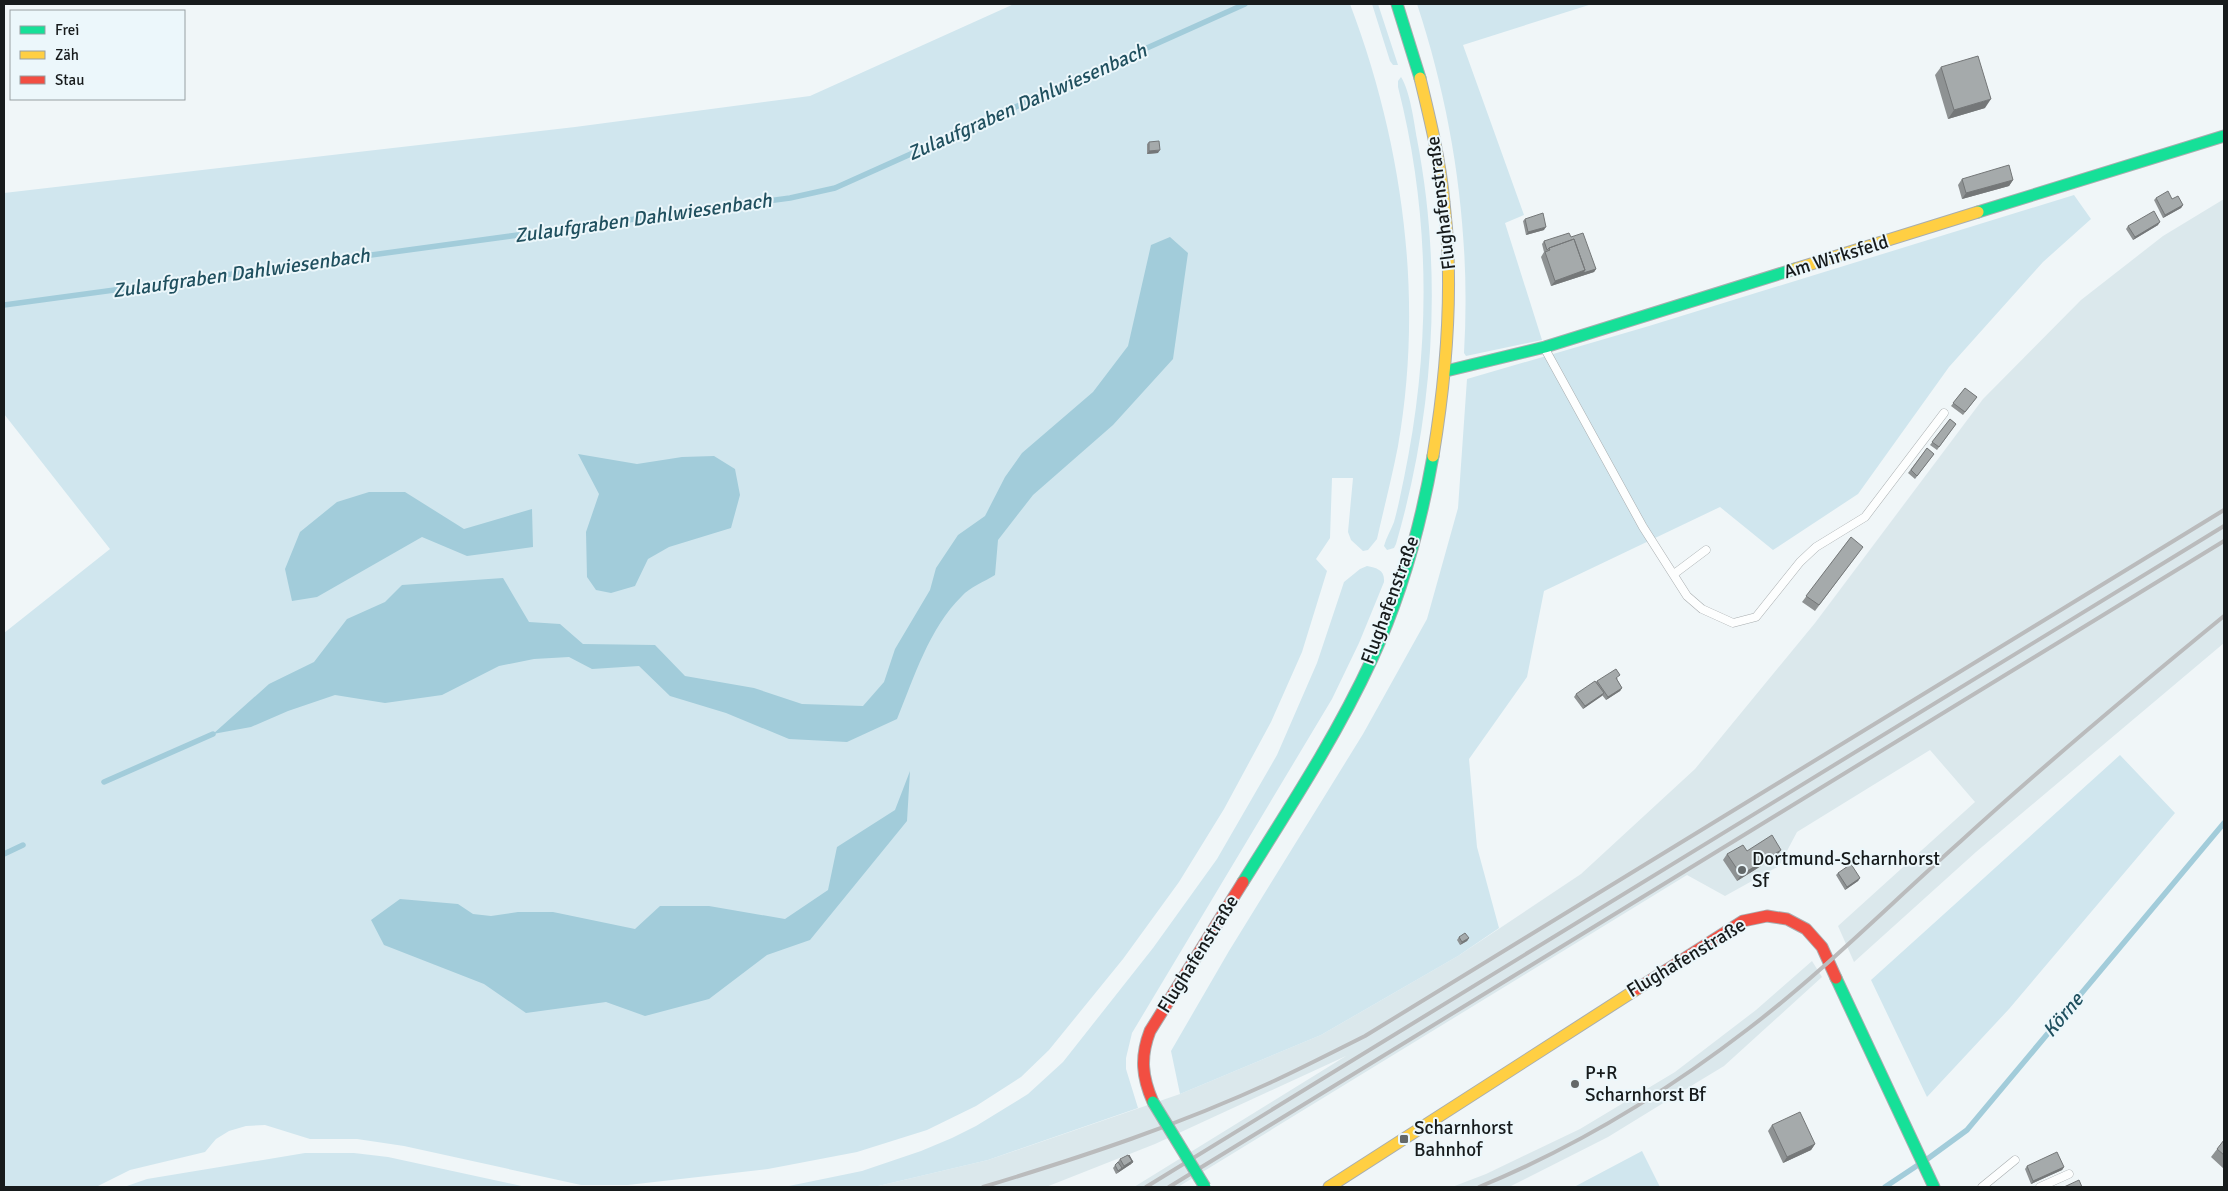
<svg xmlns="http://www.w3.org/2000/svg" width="2228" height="1191" viewBox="0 0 2228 1191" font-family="Signika,sans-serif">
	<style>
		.built { fill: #dbe8ec }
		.green { fill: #d0e6ee }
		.water { fill: #a2ccda }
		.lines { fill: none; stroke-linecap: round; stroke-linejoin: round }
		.stream { stroke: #a2ccda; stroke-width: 5.5 }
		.lane-casing { stroke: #a8adaf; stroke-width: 9 }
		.fast-casing { stroke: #a8adaf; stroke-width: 13 }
		.slow-casing { stroke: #a8adaf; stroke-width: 13 }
		.jam-casing { stroke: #a8adaf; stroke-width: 13 }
		.lane { stroke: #fdfefe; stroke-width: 8 }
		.fast { stroke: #16e098; stroke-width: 11 }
		.slow { stroke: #ffcf43; stroke-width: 11 }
		.jam { stroke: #f24e42; stroke-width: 11 }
		.rail { stroke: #babbbc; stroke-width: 4 }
		.fast-bridge-casing { stroke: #a8adaf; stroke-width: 13; stroke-linecap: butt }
		.fast-bridge { stroke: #16e098; stroke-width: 11 }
		.wall { fill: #8e9293 }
		.shaded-wall { fill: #747778 }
		.building { fill: #a5aaab; stroke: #747778 }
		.poi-dot { fill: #636869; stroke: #ecf7fb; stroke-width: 2 }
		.labels { text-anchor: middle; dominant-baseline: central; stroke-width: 4; stroke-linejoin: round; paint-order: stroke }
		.street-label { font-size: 19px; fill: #171b1c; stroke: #ecf7fb }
		.poi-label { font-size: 19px; fill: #171b1c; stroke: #ecf7fb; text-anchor: start }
		.water-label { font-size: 20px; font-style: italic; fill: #20505f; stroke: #ecf7fb }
	</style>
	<rect width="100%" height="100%" fill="#f0f6f8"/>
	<path class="built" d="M 2224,199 L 2224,643 L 1976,852 L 1854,962 L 1838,926 L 1975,802 L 1930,750 L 1797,832 L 1779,866 L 1725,896 L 1687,875 L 1178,1187 L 1134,1187 L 1346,1056 L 1155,1144 L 1046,1187 L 874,1187 L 988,1160 L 1180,1094 L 1321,1035 L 1458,956 L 1581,874 L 1695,769 L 1815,623 L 1983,399 L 2081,300 L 2163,236 Z
		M 1812,961 L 1822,977 L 1724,1066 L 1691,1086 L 1608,1137 L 1509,1187 L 1452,1187 L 1486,1174 L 1580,1129 L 1675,1072 L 1756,1010 Z"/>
	<path class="green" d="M 1014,4 L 1350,4 C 1403,144 1424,298 1398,446 C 1392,477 1384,508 1377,539 L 1368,550 L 1363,551 L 1351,540 L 1348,532 L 1353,478 L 1332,478 L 1330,538 L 1316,559 L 1327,571 L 1302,652 L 1271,722 L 1224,809 L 1179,882 L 1123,959 L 1049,1050 L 1021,1077 L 976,1106 L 927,1130 L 857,1152 L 768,1169 L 628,1185 L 581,1185 L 404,1146 L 357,1139 L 310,1139 L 265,1125 L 246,1126 L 229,1131 L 216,1139 L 205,1152 L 130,1170 L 96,1187 L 4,1187 L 4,633 L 110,549 L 4,414 L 4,193 L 575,127 L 810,96 Z
		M 1372,4 L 1378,4 L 1398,65 L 1393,65 L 1390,61 Z
		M 1417,4 L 1592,4 L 1463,45 L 1524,215 L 1505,223 L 1542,340 L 1466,356 L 1464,353 C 1471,235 1454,116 1417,4 Z
		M 1401,77 C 1410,91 1414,122 1417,139 C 1443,274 1434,413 1396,544 L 1394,548 L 1387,550 L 1384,546 C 1386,538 1391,530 1394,522 C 1398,508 1401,492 1404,478 C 1431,348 1431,216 1398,87 L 1398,81 Z
		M 2074,195 L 2091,219 L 2043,262 L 1949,367 L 1858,494 L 1773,550 L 1720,507 L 1544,591 L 1527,677 L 1469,759 L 1477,847 L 1499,928 L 1458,956 L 1321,1035 L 1180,1094 L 1171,1051 L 1229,951 L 1363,734 L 1427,619 L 1458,508 L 1467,379 L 1649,326 Z
		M 1367,566 C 1377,568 1385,570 1384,582 L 1359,643 L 1332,699 L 1132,1033 L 1126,1058 L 1126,1069 L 1138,1108 L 988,1160 L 874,1187 L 784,1187 L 862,1171 L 921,1151 L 952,1138 L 976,1126 L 1028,1094 L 1063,1062 L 1153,948 L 1217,859 L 1277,755 L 1317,663 L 1344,582 L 1360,569 Z
		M 2120,755 L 2175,813 L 2009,1009 L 1927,1097 L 1871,980 Z
		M 1642,1151 L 1660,1187 L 1574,1187 Z
		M 305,1153 L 354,1153 L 388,1157 L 526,1187 L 124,1187 L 147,1179 Z"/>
	<path class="water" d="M 1170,237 L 1188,253 L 1173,359 L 1113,425 L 1033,495 L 998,540 L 995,575 C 984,582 970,587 962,596 C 929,628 914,678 897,719 L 847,742 L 789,739 L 726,713 L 670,696 L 639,666 L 592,669 L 569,657 L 534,659 L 499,666 L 442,695 L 385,703 L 335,695 L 288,711 L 251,727 L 213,734 L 269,684 L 314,662 L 347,619 L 385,602 L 402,585 L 503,578 L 529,622 L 560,624 L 583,644 L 655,645 L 685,676 L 754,688 L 802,704 L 863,706 L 884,682 L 895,649 L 930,590 L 936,568 L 958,535 L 985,516 L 1005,477 L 1022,453 L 1093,392 L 1128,346 L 1151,245 Z
		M 578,454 L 637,464 L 682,457 L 714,456 L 735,469 L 740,495 L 731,528 L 669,547 L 648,559 L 635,586 L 611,593 L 596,590 L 587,577 L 586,532 L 599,494 Z
		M 369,492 L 405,492 L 464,529 L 532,509 L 533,547 L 467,556 L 422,537 L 317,597 L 292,601 L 285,569 L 300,532 L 337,502 Z
		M 910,771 L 907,821 L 810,940 L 767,955 L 709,999 L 645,1016 L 606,1002 L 526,1013 L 484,984 L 384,945 L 371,920 L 400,899 L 458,904 L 473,914 L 491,916 L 518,912 L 553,912 L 635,929 L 660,906 L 709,906 L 785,919 L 828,890 L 837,847 L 895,810 Z"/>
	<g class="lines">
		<path class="stream" d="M 4,305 L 790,198 L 835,188 L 1245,4
			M 104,782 L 213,734
			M 4,854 L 23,845
			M 1926,1160 L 1967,1130 L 2224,823
			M 1885,1187 L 1918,1165"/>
		<defs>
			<path id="lane" d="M 1545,349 L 1643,527 L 1687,596 L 1702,609 L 1733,623 L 1756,617 L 1800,562 L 1816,547 L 1865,517 L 1944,413
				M 1674,574 L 1706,550
				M 1982,1187 L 2015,1160
				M 2040,1187 L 2069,1174"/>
			<path id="fast" d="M 1397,4 L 1420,78
				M 1978,212 L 2224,136
				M 1446,371 L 1545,347 L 1795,269
				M 1243,882 C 1288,810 1336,737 1372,659 C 1401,596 1421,524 1433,456
				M 1836,978 L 1934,1187"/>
			<path id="slow" d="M 1420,78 C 1430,119 1440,160 1444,202 C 1454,287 1447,372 1433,456
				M 1795,269 L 1978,212
				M 1329,1187 L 1637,989"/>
			<path id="jam" d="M 1637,989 L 1743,921 L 1767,916 L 1787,919 L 1806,929 L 1822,947 L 1836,978
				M 1153,1102 C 1142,1077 1140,1057 1150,1031 L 1243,882"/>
		</defs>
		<use href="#lane" class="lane-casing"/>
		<use href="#fast" class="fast-casing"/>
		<use href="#slow" class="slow-casing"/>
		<use href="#jam" class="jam-casing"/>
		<use href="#lane" class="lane"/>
		<use href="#fast" class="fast"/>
		<use href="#slow" class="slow"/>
		<use href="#jam" class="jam"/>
		<path class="rail" d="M 983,1187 C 1082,1157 1182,1124 1276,1080 C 1306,1066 1335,1051 1365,1036 L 2224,510
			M 1146,1187 L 2224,526
			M 1169,1187 L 2224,541
			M 1479,1187 C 1576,1147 1665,1093 1748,1029 C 1823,972 1890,904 1961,841 C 2046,763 2135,689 2224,616"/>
		<defs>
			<path id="fast-bridge" d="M 1153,1102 L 1205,1187"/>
		</defs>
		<use href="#fast-bridge" class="fast-bridge-casing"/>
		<use href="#fast-bridge" class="fast-bridge"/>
	</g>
	<path class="wall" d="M 1941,67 L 1985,108 L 1948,119 L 1935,75 Z
		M 1149,142 L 1158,153 L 1147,154 L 1147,144 Z
		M 1962,179 L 2013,180 L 2009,186 L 1962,199 L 1958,185 Z
		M 2156,198 L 2172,199 L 2183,205 L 2181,208 L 2163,218 L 2154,200 Z
		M 1525,219 L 1544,230 L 1526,235 L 1523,221 Z
		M 2158,225 L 2133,240 L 2126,229 L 2128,226 Z
		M 1571,237 L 1596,269 L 1594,272 L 1551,286 L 1541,257 L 1544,252 L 1542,244 L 1544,241 Z
		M 1965,388 L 1977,397 L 1963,415 L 1951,406 Z
		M 1950,419 L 1956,424 L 1937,450 L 1930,445 Z
		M 1927,448 L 1934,454 L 1915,479 L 1908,473 Z
		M 1851,537 L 1859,552 L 1815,611 L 1802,602 Z
		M 1618,678 L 1617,679 L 1622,688 L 1620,691 L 1606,700 L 1602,695 L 1583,709 L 1574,697 L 1576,694 L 1597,681 Z
		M 1747,851 L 1777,856 L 1737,881 L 1723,860 L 1727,854 Z
		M 1838,873 L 1860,878 L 1858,881 L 1845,890 L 1836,875 Z
		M 1459,937 L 1469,938 L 1467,941 L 1460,945 L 1457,940 Z
		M 1772,1125 L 1815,1144 L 1811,1150 L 1783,1163 L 1768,1131 Z
		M 2224,1140 L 2224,1169 L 2211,1157 Z
		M 1120,1159 L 1131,1164 L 1116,1174 L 1113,1168 Z
		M 2027,1166 L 2064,1167 L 2062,1170 L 2031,1184 L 2025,1169 Z"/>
	<path class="shaded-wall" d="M 1991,99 L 1985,108 L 1948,119 L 1954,110 Z
		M 1160,150 L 1158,153 L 1147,154 L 1149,151 Z
		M 2013,180 L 2009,186 L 1962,199 L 1966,193 Z
		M 2183,205 L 2181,208 L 2163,218 L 2165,215 Z
		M 2160,222 L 2158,225 L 2133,240 L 2135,237 Z
		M 1546,227 L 1544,230 L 1526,235 L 1528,232 Z
		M 1596,269 L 1594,272 L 1551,286 L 1555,281 L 1585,270 Z
		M 1622,688 L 1620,691 L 1606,700 L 1608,697 Z
		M 1604,693 L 1602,696 L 1583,709 L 1585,706 Z
		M 1781,850 L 1777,856 L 1737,881 L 1741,875 Z
		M 1860,878 L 1858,881 L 1845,890 L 1847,887 Z
		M 1469,938 L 1467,941 L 1460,945 L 1462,942 Z
		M 1815,1144 L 1811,1150 L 1783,1163 L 1787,1157 Z
		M 1132,1161 L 1133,1162 L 1131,1164 L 1116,1174 L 1124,1166 Z
		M 2064,1167 L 2062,1170 L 2031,1184 L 2033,1181 Z"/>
	<path class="building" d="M 1978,56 L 1991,99 L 1954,110 L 1941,67 Z
		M 1159,141 L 1160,150 L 1149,151 L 1149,142 Z
		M 2009,165 L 2013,180 L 1966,193 L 1962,179 Z
		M 2168,191 L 2172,199 L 2178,196 L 2183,205 L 2165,215 L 2156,198 Z
		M 2154,211 L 2160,222 L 2135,237 L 2128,226 Z
		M 1543,213 L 1546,227 L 1528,232 L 1525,219 Z
		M 1569,233 L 1571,237 L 1583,233 L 1596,269 L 1583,273 L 1585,270 L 1574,239 L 1549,248 L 1547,250 L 1544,241 Z
		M 1574,239 L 1585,270 L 1555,281 L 1545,252 L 1550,250 L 1549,248 Z
		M 1965,388 L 1977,397 L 1965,412 L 1953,403 Z
		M 1950,419 L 1956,424 L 1939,447 L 1932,442 Z
		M 1927,448 L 1934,454 L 1917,476 L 1911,470 Z
		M 1851,537 L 1863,547 L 1819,605 L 1806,596 Z
		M 1616,669 L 1620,675 L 1616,678 L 1622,688 L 1608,697 L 1597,681 Z
		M 1595,681 L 1604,693 L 1585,706 L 1576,694 Z
		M 1772,835 L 1781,850 L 1741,875 L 1727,854 L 1743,845 L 1747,851 Z
		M 1851,864 L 1860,878 L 1847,887 L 1838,873 Z
		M 1465,933 L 1469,938 L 1462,942 L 1459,937 Z
		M 1800,1112 L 1815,1144 L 1787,1157 L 1772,1125 Z
		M 2224,1140 L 2224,1155 L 2217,1149 Z
		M 2057,1152 L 2064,1167 L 2033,1181 L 2027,1166 Z
		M 1128,1155 L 1132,1161 L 1124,1166 L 1120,1159 Z
		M 1129,1155 L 1133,1162 L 1130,1164 L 1132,1161 L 1129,1156 Z
		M 1118,1162 L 1122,1168 L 1118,1171 L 1115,1165 Z
		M 2079,1180 L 2082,1187 L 2064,1187 Z"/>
	<g class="poi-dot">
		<circle cx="1742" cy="870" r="5"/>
		<circle cx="1575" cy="1084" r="5"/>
		<rect x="1399" y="1134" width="10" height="10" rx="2.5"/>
	</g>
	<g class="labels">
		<g class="street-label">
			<text transform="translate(1441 203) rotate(-97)">Flughafenstraße</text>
			<text transform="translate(1836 257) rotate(-17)">Am Wirksfeld</text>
			<text transform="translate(1390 600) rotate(-70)">Flughafenstraße</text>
			<text transform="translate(1198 954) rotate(-58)">Flughafenstraße</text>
			<text transform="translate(1686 958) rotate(-31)">Flughafenstraße</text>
		</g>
		<g class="poi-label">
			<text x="1752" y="859">Dortmund-Scharnhorst<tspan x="1752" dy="22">Sf</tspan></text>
			<text x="1585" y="1073">P+R<tspan x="1585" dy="22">Scharnhorst Bf</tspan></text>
			<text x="1414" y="1128">Scharnhorst<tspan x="1414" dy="22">Bahnhof</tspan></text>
		</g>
		<g class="water-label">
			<text transform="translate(1027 102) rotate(-24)">Zulaufgraben Dahlwiesenbach</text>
			<text transform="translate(643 218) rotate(-8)">Zulaufgraben Dahlwiesenbach</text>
			<text transform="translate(241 273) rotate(-8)">Zulaufgraben Dahlwiesenbach</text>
			<text transform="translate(2063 1015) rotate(-50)">Körne</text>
		</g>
	</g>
	<rect width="2228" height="1191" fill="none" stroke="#171b1c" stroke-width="10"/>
	<rect x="10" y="10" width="175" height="90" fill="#ecf7fb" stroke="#979fa2"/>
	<rect x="20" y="26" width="25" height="8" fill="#16e098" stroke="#979fa2"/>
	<text x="55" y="35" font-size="15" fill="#171b1c">Frei</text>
	<rect x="20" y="51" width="25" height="8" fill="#ffcf43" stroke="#979fa2"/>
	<text x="55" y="60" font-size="15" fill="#171b1c">Zäh</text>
	<rect x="20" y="76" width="25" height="8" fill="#f24e42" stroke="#979fa2"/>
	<text x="55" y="85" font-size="15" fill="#171b1c">Stau</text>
</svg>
